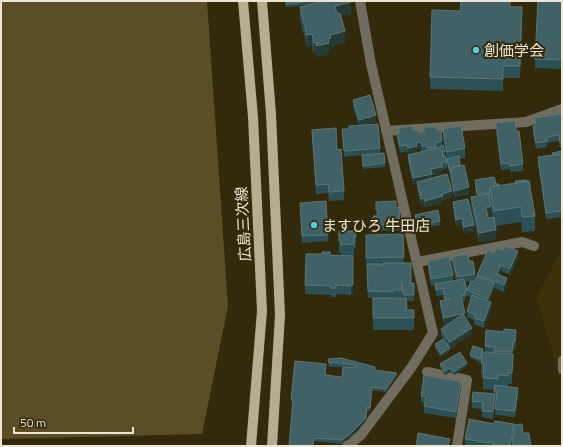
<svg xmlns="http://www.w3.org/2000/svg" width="563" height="447" viewBox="0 0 563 447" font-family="'Titillium Web','Noto Sans JP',sans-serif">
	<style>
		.built { fill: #3c3009 }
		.green { fill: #5b4e27 }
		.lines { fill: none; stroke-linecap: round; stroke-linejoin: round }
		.lane { stroke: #706c5e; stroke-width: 8 }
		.street { stroke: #706c5e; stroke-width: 10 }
		.primary { stroke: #b6ac90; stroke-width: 10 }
		.wall { fill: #2b5157; fill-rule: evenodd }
		.shaded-wall { fill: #263b34 }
		.building { fill: #406165; stroke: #5b7676 }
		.poi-dot { fill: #55cae0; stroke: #332a0c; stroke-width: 1.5 }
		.labels { text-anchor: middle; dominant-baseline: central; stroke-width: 4; stroke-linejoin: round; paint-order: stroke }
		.poi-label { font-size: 15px; fill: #ece6d5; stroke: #332a0c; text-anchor: start }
		.street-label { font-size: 15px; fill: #ece6d5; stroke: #332a0c }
	</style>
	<rect width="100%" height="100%" fill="#332a0c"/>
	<path class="built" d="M 562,248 L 562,384 L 536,298 Z"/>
	<path class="green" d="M 1,1 L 207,1 L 228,306 L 202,434 L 1,439 Z"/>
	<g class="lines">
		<path class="lane" d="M 562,360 L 562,370"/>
		<path class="street" d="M 386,131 L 526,122 L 562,109
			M 417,262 L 522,242 L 534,246
			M 427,372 L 467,380 L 457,446
			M 347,446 L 361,435 L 411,368 L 433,333 L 371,64 L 360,1"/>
		<path class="primary" d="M 243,1 L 253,117 L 262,311 L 251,446
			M 262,1 L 271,114 L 280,315 L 272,446"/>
	</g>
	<path class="wall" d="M 285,1 L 351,1 L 351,14 L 341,16 L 345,43 L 331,46 L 331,50 L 329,50 L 329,54 L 316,57 L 316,54 L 314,54 L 312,46 L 307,47 L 300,19 L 300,7 L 313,4 L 286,7 Z
		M 562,1 L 562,69 L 535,68 L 535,59 Z
		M 510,7 L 522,19 L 520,78 L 503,78 L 503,91 L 430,89 L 430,77 L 460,11 Z
		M 353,100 L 376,121 L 364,125 L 380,148 L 380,153 L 385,163 L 385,167 L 363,169 L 362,155 L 344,157 L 342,129 L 349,129 L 359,125 L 353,107 Z
		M 562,114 L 562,148 L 560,148 L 559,141 L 547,143 L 547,147 L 536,149 L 533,132 L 533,126 L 535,126 L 535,118 Z
		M 496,123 L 516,131 L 523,164 L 523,171 L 510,172 L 510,169 L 501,170 L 496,130 Z
		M 424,127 L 437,130 L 442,141 L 442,146 L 445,152 L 445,156 L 447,162 L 447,168 L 442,169 L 442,173 L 432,175 L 432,178 L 452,198 L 443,200 L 443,203 L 425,207 L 424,205 L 421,205 L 417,188 L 417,183 L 413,184 L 408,161 L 408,155 L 421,152 L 421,148 L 417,149 L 417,152 L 408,154 L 407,151 L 400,153 L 397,140 L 397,133 L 399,133 L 399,128 L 413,130 L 418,132 L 424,132 Z
		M 443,129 L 465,148 L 465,158 L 459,159 L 469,194 L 454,197 L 450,176 L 450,172 L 449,172 L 443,138 Z
		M 312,130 L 337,150 L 344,191 L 344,200 L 329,201 L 328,193 L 316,194 L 312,139 Z
		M 562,151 L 562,217 L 546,219 L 538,163 L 538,157 L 552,155 L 552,153 Z
		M 475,180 L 499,185 L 535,216 L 535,231 L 522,232 L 521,222 L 495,226 L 496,239 L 479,243 L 471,206 L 471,197 L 477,196 L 475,186 ZM 491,210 L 493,218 L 488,218 L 488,216 L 491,216 Z
		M 376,202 L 396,207 L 400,224 L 400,230 L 379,231 L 378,216 L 377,216 L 377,225 L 373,225 L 373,216 L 376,216 Z
		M 453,202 L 474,231 L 464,233 L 462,225 L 456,226 L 453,208 Z
		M 300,203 L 328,235 L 328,241 L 302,243 Z
		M 415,215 L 440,221 L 440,225 L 417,229 Z
		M 339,231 L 356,232 L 356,248 L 354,248 L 354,256 L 353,256 L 353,294 L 351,295 L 336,294 L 336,297 L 331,297 L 331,295 L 305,294 L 305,285 L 330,255 L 341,255 L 341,253 L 339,253 Z
		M 403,234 L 404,263 L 411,284 L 414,283 L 414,301 L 407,301 L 407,310 L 414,310 L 414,330 L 373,330 L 373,298 L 378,298 L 368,298 L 367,265 L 366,265 L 366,235 ZM 402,289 L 403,298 L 393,298 L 393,297 L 402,297 Z
		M 494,253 L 518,258 L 510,275 L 501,271 L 499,275 L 507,284 L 504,292 L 494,288 L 489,302 L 491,309 L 484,328 L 474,324 L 474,320 L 467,317 L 467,311 L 471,298 L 467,296 L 467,290 L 471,281 L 465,282 L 467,290 L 467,297 L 465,297 L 465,301 L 463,302 L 465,318 L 472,334 L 450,349 L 450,348 L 450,351 L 441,357 L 435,348 L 435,344 L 448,346 L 441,335 L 441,329 L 449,324 L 444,325 L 440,307 L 440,301 L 444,300 L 443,295 L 436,296 L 435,285 L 431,286 L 428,268 L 428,261 L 453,275 L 453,281 L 456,281 L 452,263 L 452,257 L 469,261 L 475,274 L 475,279 L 477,275 Z
		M 516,339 L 515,350 L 513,350 L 512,384 L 508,384 L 508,387 L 518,394 L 515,417 L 495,415 L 496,398 L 495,398 L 493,419 L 482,417 L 482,409 L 472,408 L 472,401 L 494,394 L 495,390 L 483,389 L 483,375 L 481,375 L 481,359 L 480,362 L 470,358 L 470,355 L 485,352 L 485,346 Z
		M 328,359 L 375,370 L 397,376 L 386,392 L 372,390 L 370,411 L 367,411 L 366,421 L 348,440 L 344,441 L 343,444 L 314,441 L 293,403 L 291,402 L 291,399 L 326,368 L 325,375 L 342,377 L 344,367 L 329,367 Z
		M 440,364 L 467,367 L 454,375 L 453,373 L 452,374 L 450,372 L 445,375 L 440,367 Z
		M 461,388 L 456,418 L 424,413 L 424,403 L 421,402 L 421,396 Z
		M 494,424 L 514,425 L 523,433 L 531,446 L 468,446 L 465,445 L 465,439 ZM 512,438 L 513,445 L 511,446 Z"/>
	<path class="shaded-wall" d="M 351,2 L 351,14 L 335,18 L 335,6 Z
		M 345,31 L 345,43 L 331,46 L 331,50 L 329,50 L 329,54 L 316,57 L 316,46 L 328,39 L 330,35 Z
		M 312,34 L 312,46 L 307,47 L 307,35 Z
		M 316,42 L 316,54 L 314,54 L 314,43 Z
		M 376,115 L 376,121 L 359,126 L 359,120 Z
		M 421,142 L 421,148 L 417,149 L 417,152 L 408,154 L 408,148 L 416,143 Z
		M 442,167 L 442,173 L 432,175 L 432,180 L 413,184 L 413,178 L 431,169 Z
		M 469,187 L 469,194 L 454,197 L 454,191 Z
		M 452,191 L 452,198 L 443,200 L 443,203 L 425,207 L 425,201 L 442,194 Z
		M 424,198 L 424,205 L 421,205 L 421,199 Z
		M 491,206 L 491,216 L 486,217 L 486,208 Z
		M 462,218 L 462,225 L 456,226 L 456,220 Z
		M 474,225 L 474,231 L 464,233 L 464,227 Z
		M 496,230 L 496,239 L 479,243 L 479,233 Z
		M 518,251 L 518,258 L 510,275 L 510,269 Z
		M 353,265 L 353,294 L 351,295 L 351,286 Z
		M 501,265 L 501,271 L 497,280 L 497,274 Z
		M 507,278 L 507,284 L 504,292 L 504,285 Z
		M 494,283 L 494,289 L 488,305 L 488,299 Z
		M 491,302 L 491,309 L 484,328 L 484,321 Z
		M 465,313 L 465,320 L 444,325 L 444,318 Z
		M 472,328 L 472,334 L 450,349 L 450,342 Z
		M 513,341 L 513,365 L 512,384 L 512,352 Z
		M 450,348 L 450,351 L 441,357 L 441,354 Z
		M 467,363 L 467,367 L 454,375 L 454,372 Z
		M 450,368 L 450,372 L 445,375 L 445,372 Z
		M 397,373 L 397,376 L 386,392 L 386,389 Z
		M 461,382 L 461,388 L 456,418 L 456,412 Z
		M 518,388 L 518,394 L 515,417 L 515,411 Z
		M 495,394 L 495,400 L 493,419 L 493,412 Z
		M 367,411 L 366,421 L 348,440 L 344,441 L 343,444 L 344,438 Z
		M 514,424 L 513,431 L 511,446 L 510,446 Z"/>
	<path class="building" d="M 286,1 L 311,1 L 286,4 Z
		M 325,1 L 351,1 L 351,2 L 335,6 L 337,14 L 340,13 L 345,31 L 330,35 L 331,38 L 328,39 L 329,43 L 316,46 L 316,42 L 314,43 L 312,34 L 307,35 L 300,7 Z
		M 461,1 L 510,1 L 510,7 L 522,7 L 520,66 L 503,66 L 503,79 L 430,77 L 432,10 L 460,11 Z
		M 538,1 L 562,1 L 562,60 L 535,59 Z
		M 370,95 L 376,115 L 359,120 L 353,100 Z
		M 562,114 L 562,142 L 560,142 L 559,135 L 547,137 L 547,141 L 536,143 L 533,126 L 536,125 L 535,118 Z
		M 515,121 L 516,131 L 519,131 L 523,164 L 510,166 L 510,163 L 501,164 L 496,123 Z
		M 378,124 L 380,148 L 344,151 L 342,129 L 349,129 L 349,126 Z
		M 412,126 L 413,130 L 418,129 L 418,132 L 424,132 L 424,127 L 436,127 L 437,130 L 441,129 L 442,141 L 435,143 L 436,147 L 427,148 L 426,145 L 422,146 L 421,142 L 416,143 L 417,146 L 408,148 L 407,145 L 400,146 L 397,133 L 400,133 L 399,128 Z
		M 461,126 L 465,148 L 447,152 L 443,129 Z
		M 336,128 L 337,150 L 341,149 L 344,191 L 329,192 L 328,184 L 316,185 L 312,130 Z
		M 443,145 L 445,152 L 442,150 L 443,156 L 445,156 L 447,162 L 441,163 L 442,167 L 431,169 L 432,174 L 413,178 L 408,155 L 441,147 L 441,146 Z
		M 562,151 L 562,154 L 553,155 L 552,153 Z
		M 384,153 L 385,163 L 363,166 L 362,155 Z
		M 562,154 L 562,211 L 546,213 L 538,157 Z
		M 459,156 L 460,165 L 449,169 L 447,159 Z
		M 464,165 L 469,187 L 454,191 L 450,170 L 454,169 L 454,167 Z
		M 447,174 L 452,191 L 442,194 L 443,196 L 425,201 L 424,198 L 421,199 L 417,182 Z
		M 494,177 L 496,184 L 499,184 L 499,185 L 490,187 L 490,193 L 477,194 L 475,180 Z
		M 527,180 L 527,181 L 516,183 L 515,181 Z
		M 529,181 L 535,216 L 522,217 L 521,207 L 494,211 L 490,187 Z
		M 489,194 L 491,206 L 486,208 L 488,218 L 494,217 L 496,230 L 479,233 L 471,197 Z
		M 468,199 L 474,225 L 464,227 L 462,218 L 456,220 L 453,202 Z
		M 326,201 L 328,235 L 302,236 L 300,203 Z
		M 396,201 L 396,207 L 399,207 L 400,224 L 379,225 L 378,210 L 376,210 L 376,202 Z
		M 438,210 L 440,221 L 417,226 L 415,215 Z
		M 373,216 L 377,216 L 377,222 L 373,222 Z
		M 339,231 L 354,231 L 356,232 L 356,236 L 354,237 L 354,244 L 341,245 L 341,241 L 339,241 Z
		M 403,234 L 404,257 L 366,258 L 366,235 Z
		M 505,246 L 518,251 L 510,269 L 501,265 L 497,274 L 507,278 L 504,285 L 477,275 L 488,250 L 494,253 L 497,248 L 503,250 Z
		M 322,252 L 330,252 L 330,255 L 353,256 L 353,285 L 351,286 L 336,285 L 336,288 L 331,288 L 331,286 L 305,285 L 306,254 L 322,254 Z
		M 468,254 L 469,261 L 473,261 L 475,274 L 457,277 L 452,257 Z
		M 449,257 L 453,275 L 431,279 L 428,261 Z
		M 383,263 L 411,263 L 411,284 L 414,283 L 414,295 L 403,295 L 402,283 L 402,290 L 393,290 L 393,292 L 368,291 L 367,264 L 381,264 L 381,266 L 383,266 Z
		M 477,276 L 494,283 L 488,299 L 467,290 L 471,281 L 474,282 Z
		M 464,279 L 467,290 L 465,291 L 465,295 L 461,296 L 465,313 L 444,318 L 440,301 L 450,299 L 445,299 L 443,288 L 436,290 L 435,284 Z
		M 472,295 L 491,302 L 484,321 L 474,318 L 475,315 L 467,311 Z
		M 373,298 L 406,298 L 407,310 L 414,310 L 414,318 L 373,318 Z
		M 463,314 L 472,328 L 450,342 L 441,329 Z
		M 504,329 L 516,330 L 515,341 L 513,341 L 512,352 L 494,351 L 495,347 L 485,346 L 486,330 L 504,332 Z
		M 443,339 L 450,348 L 441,354 L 435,344 Z
		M 473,346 L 483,349 L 482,352 L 480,359 L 470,355 Z
		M 460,352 L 467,363 L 454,372 L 453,370 L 452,371 L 450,368 L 445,372 L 440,364 Z
		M 482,352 L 513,354 L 512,373 L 508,373 L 508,376 L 498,375 L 498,379 L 483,378 L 484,363 L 481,363 Z
		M 341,358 L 375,367 L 375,370 L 397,373 L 386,389 L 372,387 L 370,408 L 367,407 L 366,418 L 348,436 L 344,438 L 343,440 L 314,438 L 313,446 L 289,446 L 293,399 L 291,399 L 295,361 L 326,364 L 325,375 L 342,377 L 343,367 L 357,368 L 357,366 L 342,363 L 329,363 L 328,359 Z
		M 424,375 L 461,382 L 456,412 L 424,406 L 426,397 L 421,396 Z
		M 495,385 L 518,388 L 515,411 L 495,409 L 497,392 L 494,392 Z
		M 473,392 L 495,394 L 493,412 L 482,411 L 483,402 L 472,401 Z
		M 469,419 L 494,424 L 495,421 L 514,424 L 510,446 L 503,446 L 492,444 L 493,442 L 491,441 L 490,443 L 465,439 Z
		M 522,424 L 523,433 L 529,433 L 531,446 L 510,446 L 513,445 L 512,436 L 515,436 L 513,425 Z
		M 418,433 L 450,439 L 448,446 L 416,446 Z"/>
	<g class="poi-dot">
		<circle cx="476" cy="50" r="4"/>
		<circle cx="314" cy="225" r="4"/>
	</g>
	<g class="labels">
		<g class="poi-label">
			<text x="484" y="50">創価学会</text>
			<text x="322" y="225">ますひろ 牛田店</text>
		</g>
		<g class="street-label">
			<text transform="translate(243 224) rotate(-93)">広島三次線</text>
		</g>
	</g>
	<rect width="563" height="447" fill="none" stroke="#ece6d5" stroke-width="4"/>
	<path d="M14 427v6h119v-6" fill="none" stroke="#ece6d5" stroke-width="2"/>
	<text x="20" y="427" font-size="12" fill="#ece6d5" stroke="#332a0c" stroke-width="3" paint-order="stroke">50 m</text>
</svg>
